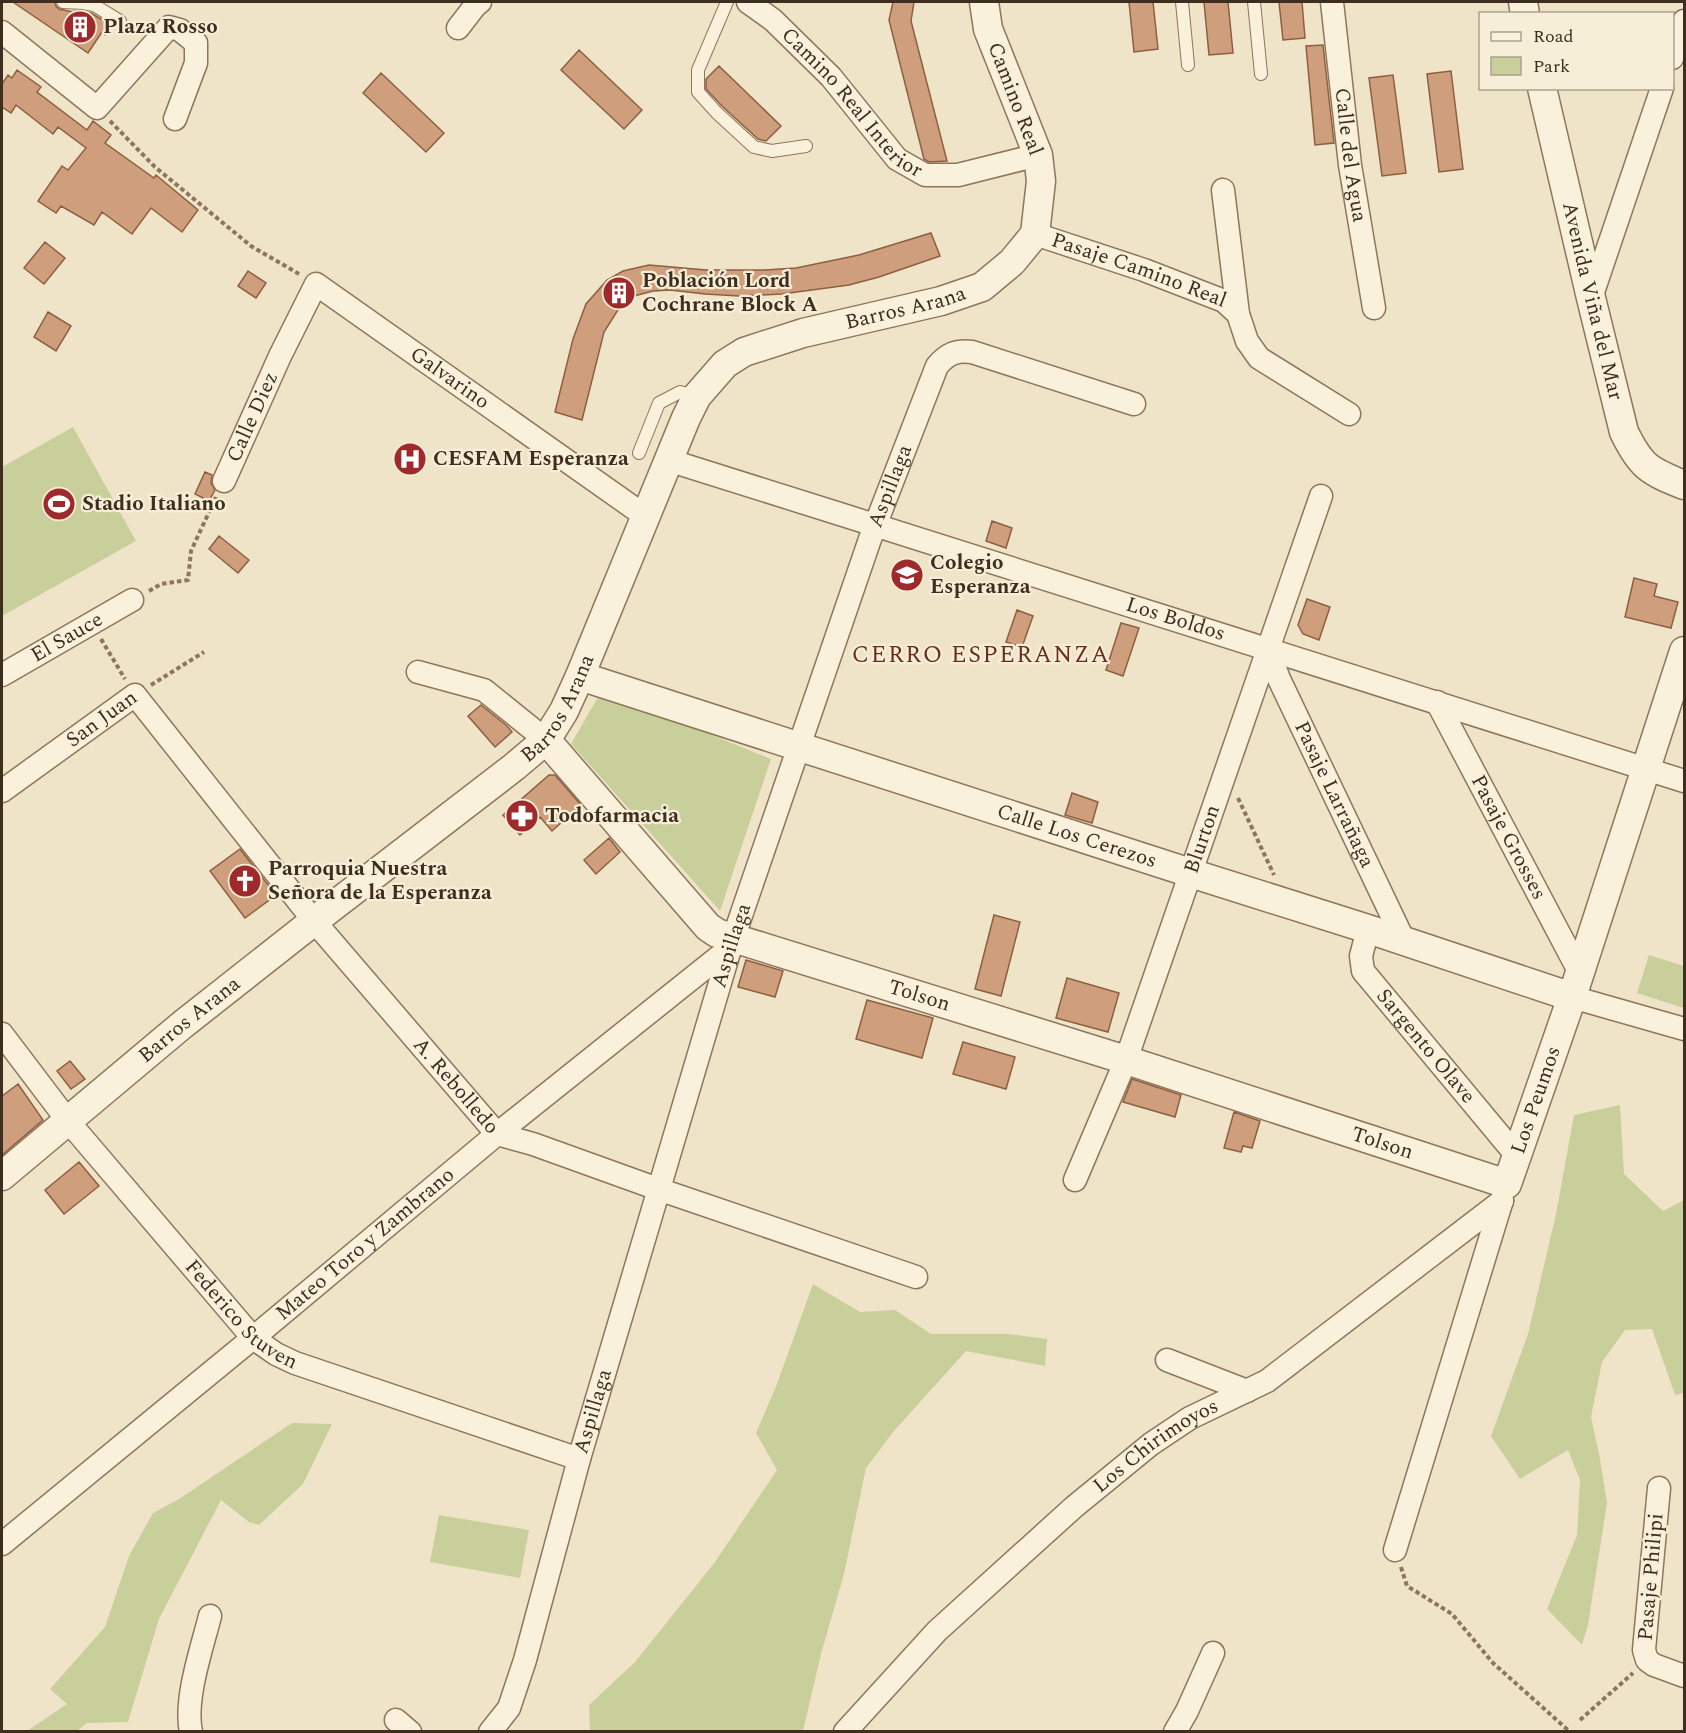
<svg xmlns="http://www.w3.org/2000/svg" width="1686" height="1733" viewBox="0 0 1686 1733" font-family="Spectral,serif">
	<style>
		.green { fill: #c9cf9b }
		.building { fill: #cf9f7d; stroke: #8d5f41; stroke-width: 1.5 }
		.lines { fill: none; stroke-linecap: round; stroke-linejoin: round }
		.service-casing { stroke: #8d765c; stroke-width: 14 }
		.minor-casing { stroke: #8d765c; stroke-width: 25 }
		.tertiary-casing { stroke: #8d765c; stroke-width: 31 }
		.path { stroke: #8d765c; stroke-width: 4; stroke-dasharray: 4.5 3; stroke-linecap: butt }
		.service { stroke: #faf1dc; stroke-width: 12 }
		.minor { stroke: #faf1dc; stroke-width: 22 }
		.tertiary { stroke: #faf1dc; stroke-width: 28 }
		.labels { text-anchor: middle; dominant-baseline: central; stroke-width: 4.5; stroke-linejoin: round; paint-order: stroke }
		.poi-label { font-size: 21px; font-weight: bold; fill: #3d2e20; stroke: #f7eed8; text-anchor: start }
		.street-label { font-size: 21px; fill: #3d2e20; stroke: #f7eed8 }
		.quarter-label { font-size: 24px; letter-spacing: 1.5px; fill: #6b2e1e; stroke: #f7eed8 }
	</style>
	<rect width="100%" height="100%" fill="#f0e4c8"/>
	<path class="green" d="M 73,427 L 136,541 L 2,616 L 2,467 Z
		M 602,690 L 771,759 L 720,911 L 571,744 Z
		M 1649,955 L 1684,966 L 1684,1008 L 1637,993 Z
		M 1620,1105 L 1624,1174 L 1663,1211 L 1684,1200 L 1684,1238 L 1683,1238 L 1684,1253 L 1684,1393 L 1675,1395 L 1652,1329 L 1625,1330 L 1602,1362 L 1591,1417 L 1600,1459 L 1607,1503 L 1588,1625 L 1582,1645 L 1547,1609 L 1577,1535 L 1580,1480 L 1568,1450 L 1520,1479 L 1491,1436 L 1528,1334 L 1556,1214 L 1574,1115 Z
		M 813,1284 L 860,1312 L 895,1310 L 931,1334 L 1008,1334 L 1047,1339 L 1045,1366 L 966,1351 L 894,1431 L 866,1468 L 844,1574 L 821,1654 L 803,1731 L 590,1731 L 589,1705 L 635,1662 L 715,1562 L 777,1470 L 756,1433 L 777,1384 Z
		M 292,1423 L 332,1424 L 303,1484 L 259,1525 L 249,1522 L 221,1500 L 159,1619 L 128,1722 L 87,1723 L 77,1731 L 27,1731 L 67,1704 L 50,1689 L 105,1627 L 129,1556 L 153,1513 L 179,1499 Z
		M 439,1515 L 529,1530 L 520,1578 L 430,1562 Z"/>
	<path class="building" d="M 13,2 L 55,2 L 56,6 L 59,9 L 73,12 L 74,11 L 91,13 L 111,25 L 105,35 L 102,32 L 88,53 Z
		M 893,2 L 914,2 L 911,21 L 947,161 L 929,162 L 924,159 L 889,20 Z
		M 1129,2 L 1153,2 L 1158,49 L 1134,52 Z
		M 1204,2 L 1228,2 L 1233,53 L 1209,55 Z
		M 1279,2 L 1302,2 L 1305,38 L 1283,40 Z
		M 1323,45 L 1334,143 L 1315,145 L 1306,46 Z
		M 579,50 L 642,110 L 624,129 L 561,70 Z
		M 719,66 L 781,126 L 766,141 L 758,139 L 722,106 L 706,89 L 706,79 Z
		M 17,70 L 41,87 L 37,92 L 87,130 L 93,121 L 111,135 L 105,143 L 154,178 L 156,175 L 198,210 L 182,232 L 151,208 L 132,234 L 102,212 L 94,225 L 61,206 L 56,213 L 38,201 L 62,166 L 68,170 L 86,148 L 58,127 L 53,134 L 16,105 L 11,113 L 2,107 L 2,84 L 8,75 L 12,78 Z
		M 1451,71 L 1463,169 L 1439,172 L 1427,74 Z
		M 381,73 L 444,133 L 426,152 L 363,93 Z
		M 1393,75 L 1406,173 L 1382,176 L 1369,78 Z
		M 931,233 L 940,256 L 879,277 L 849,285 L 782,294 L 739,296 L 705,294 L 670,290 L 653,291 L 634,296 L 621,305 L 604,332 L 582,420 L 555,412 L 573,339 L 586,304 L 607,280 L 623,271 L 649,265 L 706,270 L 765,270 L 796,268 L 859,255 Z
		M 45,242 L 65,258 L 44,284 L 24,268 Z
		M 248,271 L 266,283 L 256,298 L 238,286 Z
		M 48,312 L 71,326 L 56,351 L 34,337 Z
		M 205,472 L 212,475 L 211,483 L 215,490 L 209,501 L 195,494 Z
		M 992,521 L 1012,528 L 1006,548 L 986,541 Z
		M 219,536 L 249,560 L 238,573 L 209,549 Z
		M 1634,578 L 1657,584 L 1654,596 L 1678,602 L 1671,628 L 1625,617 Z
		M 1307,599 L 1330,607 L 1319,640 L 1303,634 L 1298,625 Z
		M 1017,610 L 1033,616 L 1022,647 L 1006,642 Z
		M 1121,623 L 1139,628 L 1123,676 L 1106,670 Z
		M 481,705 L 507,726 L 512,732 L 495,747 L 468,716 Z
		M 549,775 L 555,775 L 581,805 L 552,831 L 540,817 L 520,835 L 503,815 Z
		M 1072,793 L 1098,802 L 1092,823 L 1065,815 Z
		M 609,838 L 620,852 L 596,874 L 584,860 Z
		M 240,849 L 276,895 L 245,918 L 210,871 Z
		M 994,915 L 1020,922 L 1001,996 L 975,989 Z
		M 746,960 L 783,971 L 775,997 L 738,987 Z
		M 1067,978 L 1119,993 L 1108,1032 L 1056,1018 Z
		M 867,1000 L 933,1018 L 922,1058 L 856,1039 Z
		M 963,1042 L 1015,1057 L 1006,1089 L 953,1074 Z
		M 70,1061 L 85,1079 L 71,1089 L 57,1071 Z
		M 1132,1079 L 1181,1095 L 1175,1117 L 1123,1102 Z
		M 18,1084 L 43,1120 L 2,1155 L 2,1096 Z
		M 1234,1112 L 1260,1121 L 1252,1148 L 1243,1146 L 1241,1152 L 1224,1148 Z
		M 79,1162 L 99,1186 L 64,1214 L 45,1190 Z"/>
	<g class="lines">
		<defs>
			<path id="service" d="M 63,2 L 83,3 L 94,5 L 120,21
				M 727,2 L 698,70 L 698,92 L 717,113 L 754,147 L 772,151 L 806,146
				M 1182,2 L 1188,65
				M 1254,2 L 1261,74
				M 639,453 L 659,403 L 680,392 L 697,396"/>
			<g id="minor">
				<path id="s1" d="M 748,2 L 773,20 L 831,77 L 897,159 L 925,175 L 958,175 L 1038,155"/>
				<path id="s2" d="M 1332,2 L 1350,165 L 1374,308"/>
				<path d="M 458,28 L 475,6 L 480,2"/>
				<path d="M 2,32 L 97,108 L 169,27 L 180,30 L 196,43 L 196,63 L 175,119"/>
				<path d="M 1672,58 L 1684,21"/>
				<path d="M 1223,190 L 1238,314"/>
				<path id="s3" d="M 1035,234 L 1144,270 L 1224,301 L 1238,314 L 1247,341 L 1259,358 L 1349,414"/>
				<path d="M 1591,298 L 1662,88"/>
				<path id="s4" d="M 668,460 C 1007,567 1347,672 1684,781"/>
				<path id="s5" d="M 224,481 L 280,356 L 316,284 L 645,516"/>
				<path id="s6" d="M 1268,649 L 1279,679 L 1404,941"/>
				<path d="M 418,672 L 484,690 L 546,740"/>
				<path id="s7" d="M 2,675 L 132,600"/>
				<path id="s8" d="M 1437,702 L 1580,973"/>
				<path id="s9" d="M 2,791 L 135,695 L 314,921 L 497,1134 L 533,1144 L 658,1189 L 916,1277"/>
				<path id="s10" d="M 1368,929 L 1361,956 L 1363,971 L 1517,1156"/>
				<path d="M 1572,997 L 1684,1029"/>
				<path id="s11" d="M 2,1034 L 68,1121 L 253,1338 L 276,1354 L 295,1363 L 579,1459"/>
				<path id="s12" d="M 1075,1180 L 1126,1060 L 1321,496"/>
				<path d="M 1167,1360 L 1247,1391"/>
				<path d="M 1659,1488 L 1644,1650 L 1647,1660 L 1654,1665 L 1684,1676"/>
				<path id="s13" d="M 2,1544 L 253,1338 L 497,1134 L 731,947"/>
				<path d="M 1395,1550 L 1502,1200"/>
				<path d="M 396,1720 L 410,1732"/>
				<path d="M 191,1732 C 184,1699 202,1648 210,1616"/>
				<path id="s14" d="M 490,1732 L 509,1708 L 525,1660 L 579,1459 L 733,939 L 870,539 L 937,366 C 947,354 956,350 972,352 L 1134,404"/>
				<path id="s15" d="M 845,1732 L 937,1631 L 1074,1507 L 1151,1444 L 1190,1418 L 1267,1381 L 1502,1201"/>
				<path d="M 1175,1732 L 1187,1711 L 1213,1653"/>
			</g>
			<g id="tertiary">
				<path d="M 1523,2 L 1525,14"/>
				<path id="s16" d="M 1542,88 L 1591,298 L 1624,432 C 1641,467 1649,471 1684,485"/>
				<path id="s17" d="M 580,676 L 1200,876 L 1368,929 L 1572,997"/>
				<path id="s18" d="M 546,740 L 708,927 L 717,933 L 1126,1060 L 1507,1184 L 1572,997 L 1684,651"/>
				<path id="s19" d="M 2,1176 L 182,1025 L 314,921 L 514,767 L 546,740 L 564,711 L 580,676 L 686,418 L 697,396 L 725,364 L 744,352 L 803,333 L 941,301 L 982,287 L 1012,262 L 1035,234 L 1041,181 L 1038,155 L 988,29 L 984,2"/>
			</g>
		</defs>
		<use href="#service" class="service-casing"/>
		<use href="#minor" class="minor-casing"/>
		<use href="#tertiary" class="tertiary-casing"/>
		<path class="path" d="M 110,121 L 155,167 L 251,246 L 299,274
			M 149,591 L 161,584 L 188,580 L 191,551 L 216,497
			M 101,639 L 125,679
			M 151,685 L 204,652
			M 1238,798 L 1274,875
			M 1401,1567 L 1407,1586 L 1452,1614 L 1493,1663 L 1570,1732
			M 1580,1720 L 1633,1673"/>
		<use href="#service" class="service"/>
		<use href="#minor" class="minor"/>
		<use href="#tertiary" class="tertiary"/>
	</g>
	<defs>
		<symbol id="building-disc" viewBox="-11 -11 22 22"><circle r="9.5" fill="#9e2a2b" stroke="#f7eed8"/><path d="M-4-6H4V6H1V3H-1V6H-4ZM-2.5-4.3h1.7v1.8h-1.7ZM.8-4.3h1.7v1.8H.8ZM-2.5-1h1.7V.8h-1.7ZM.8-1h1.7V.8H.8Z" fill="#fff"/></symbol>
		<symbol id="hospital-disc" viewBox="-11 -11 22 22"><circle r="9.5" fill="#9e2a2b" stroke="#f7eed8"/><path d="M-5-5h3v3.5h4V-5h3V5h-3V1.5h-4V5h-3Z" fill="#fff"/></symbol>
		<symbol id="stadium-disc" viewBox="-11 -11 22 22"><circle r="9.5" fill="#9e2a2b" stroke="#f7eed8"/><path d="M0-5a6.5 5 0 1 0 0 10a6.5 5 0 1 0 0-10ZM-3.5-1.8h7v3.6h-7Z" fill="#fff"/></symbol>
		<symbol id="school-disc" viewBox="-11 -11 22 22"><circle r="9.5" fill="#9e2a2b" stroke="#f7eed8"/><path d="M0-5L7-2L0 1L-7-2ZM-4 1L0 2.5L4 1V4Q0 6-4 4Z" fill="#fff"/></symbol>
		<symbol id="pharmacy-disc" viewBox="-11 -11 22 22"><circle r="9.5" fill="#9e2a2b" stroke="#f7eed8"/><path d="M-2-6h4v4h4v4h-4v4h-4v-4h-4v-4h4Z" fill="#fff"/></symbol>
		<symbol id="church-disc" viewBox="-11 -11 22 22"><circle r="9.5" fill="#9e2a2b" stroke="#f7eed8"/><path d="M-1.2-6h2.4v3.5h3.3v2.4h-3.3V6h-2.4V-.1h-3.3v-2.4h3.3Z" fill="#fff"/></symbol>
	</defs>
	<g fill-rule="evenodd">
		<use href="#building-disc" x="61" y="8" width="38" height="38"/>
		<use href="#building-disc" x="600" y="274" width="38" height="38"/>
		<use href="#hospital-disc" x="391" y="440" width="38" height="38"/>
		<use href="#stadium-disc" x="40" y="485" width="38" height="38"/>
		<use href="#school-disc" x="888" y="556" width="38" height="38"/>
		<use href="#pharmacy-disc" x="503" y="797" width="38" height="38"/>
		<use href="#church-disc" x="226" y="862" width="38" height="38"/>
	</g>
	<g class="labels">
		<g class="poi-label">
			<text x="103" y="27">Plaza Rosso</text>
			<text x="642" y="281">Población Lord<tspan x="642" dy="24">Cochrane Block A</tspan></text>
			<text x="433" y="459">CESFAM Esperanza</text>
			<text x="82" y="504">Stadio Italiano</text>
			<text x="930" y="563">Colegio<tspan x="930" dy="24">Esperanza</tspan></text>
			<text x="545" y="816">Todofarmacia</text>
			<text x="268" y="869">Parroquia Nuestra<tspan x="268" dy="24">Señora de la Esperanza</tspan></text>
		</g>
		<g class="street-label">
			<text transform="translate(1015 99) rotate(69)">Camino Real</text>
			<text stroke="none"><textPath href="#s1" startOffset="146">Camino Real Interior</textPath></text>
			<text stroke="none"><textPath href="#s2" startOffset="154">Calle del Agua</textPath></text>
			<text stroke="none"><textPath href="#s3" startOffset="110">Pasaje Camino Real</textPath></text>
			<text stroke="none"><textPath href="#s16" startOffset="219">Avenida Viña del Mar</textPath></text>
			<text stroke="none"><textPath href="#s19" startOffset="1306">Barros Arana</textPath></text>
			<text stroke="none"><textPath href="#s5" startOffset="381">Galvarino</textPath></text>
			<text stroke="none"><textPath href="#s5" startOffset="70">Calle Diez</textPath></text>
			<text stroke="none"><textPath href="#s14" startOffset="1311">Aspillaga</textPath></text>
			<text stroke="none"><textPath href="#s4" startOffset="532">Los Boldos</textPath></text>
			<text stroke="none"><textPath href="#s7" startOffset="75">El Sauce</textPath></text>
			<text stroke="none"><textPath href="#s19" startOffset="730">Barros Arana</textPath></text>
			<text stroke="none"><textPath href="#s9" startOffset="123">San Juan</textPath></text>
			<text stroke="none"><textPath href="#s6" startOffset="160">Pasaje Larrañaga</textPath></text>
			<text stroke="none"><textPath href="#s17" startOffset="522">Calle Los Cerezos</textPath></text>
			<text stroke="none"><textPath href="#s8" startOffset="153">Pasaje Grosses</textPath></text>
			<text stroke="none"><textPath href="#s12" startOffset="364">Blurton</textPath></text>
			<text stroke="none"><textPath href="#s14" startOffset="825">Aspillaga</textPath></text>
			<text stroke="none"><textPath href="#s18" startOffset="470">Tolson</textPath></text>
			<text stroke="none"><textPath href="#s19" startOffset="244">Barros Arana</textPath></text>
			<text stroke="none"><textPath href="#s10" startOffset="141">Sargento Olave</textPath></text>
			<text stroke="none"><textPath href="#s9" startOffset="670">A. Rebolledo</textPath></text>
			<text stroke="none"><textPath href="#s18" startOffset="1176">Los Peumos</textPath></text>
			<text stroke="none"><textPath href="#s18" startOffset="956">Tolson</textPath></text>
			<text stroke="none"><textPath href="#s13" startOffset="471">Mateo Toro y Zambrano</textPath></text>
			<text stroke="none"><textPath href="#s11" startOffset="370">Federico Stuven</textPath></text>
			<text stroke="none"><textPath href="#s14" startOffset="339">Aspillaga</textPath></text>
			<text stroke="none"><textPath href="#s15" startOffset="424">Los Chirimoyos</textPath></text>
			<text transform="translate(1651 1577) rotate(-85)">Pasaje Philipi</text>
		</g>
		<g class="quarter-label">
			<text x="981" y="655">CERRO ESPERANZA</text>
		</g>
	</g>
	<rect width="1686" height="1733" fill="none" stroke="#3d2e20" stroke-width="6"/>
	<rect x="1479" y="12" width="195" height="78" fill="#f7eed8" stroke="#ada18e" stroke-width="1.5"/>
	<rect x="1491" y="32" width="30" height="9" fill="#faf1dc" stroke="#ada18e" stroke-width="1.5"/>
	<text x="1533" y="42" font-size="18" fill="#3d2e20">Road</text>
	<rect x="1491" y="57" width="30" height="18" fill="#c9cf9b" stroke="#ada18e" stroke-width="1.5"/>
	<text x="1533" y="72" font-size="18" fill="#3d2e20">Park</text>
</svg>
